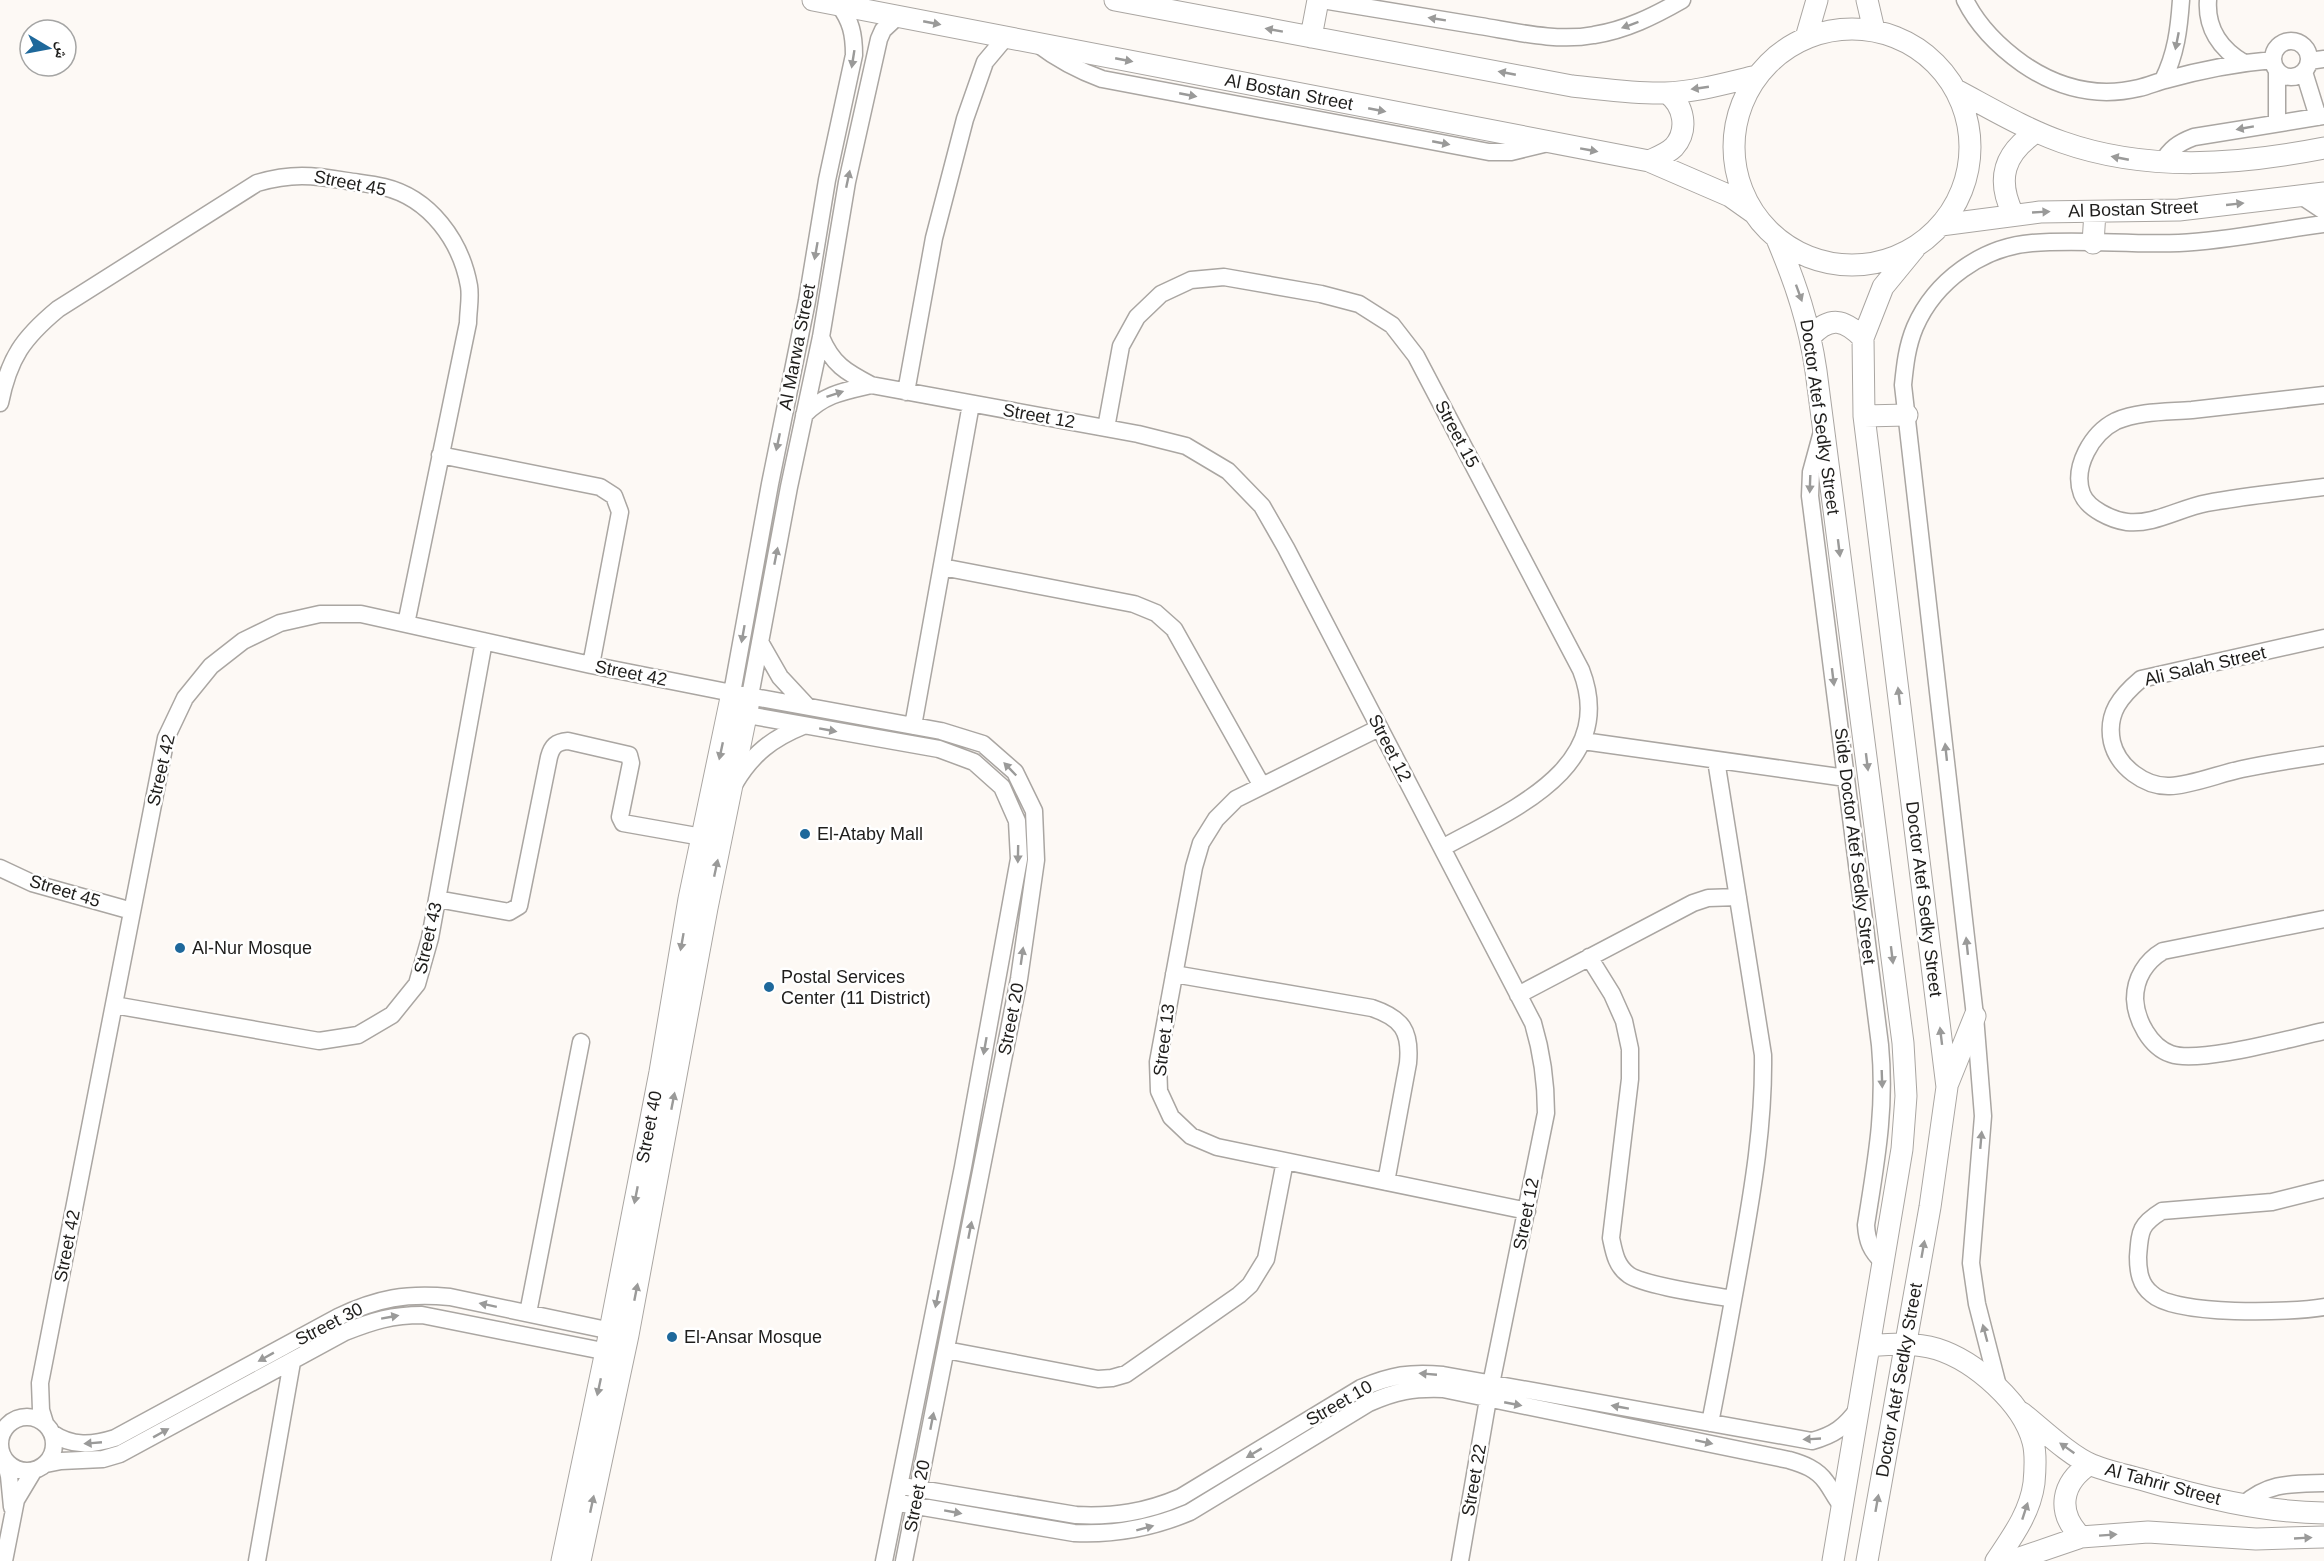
<svg xmlns="http://www.w3.org/2000/svg" width="2324" height="1561" viewBox="0 0 2324 1561" font-family="Arial,'Noto Naskh Arabic',sans-serif">
	<style>
		.lines { fill: none; stroke-linecap: round; stroke-linejoin: round }
		.minor-casing { stroke: #aaa6a2; stroke-width: 19 }
		.tertiary-casing { stroke: #aaa6a2; stroke-width: 23 }
		.minor { stroke: #fff; stroke-width: 16 }
		.tertiary { stroke: #fff; stroke-width: 21 }
		.oneway { fill: #9a9a99 }
		.poi-dot { fill: #1e689b; stroke: #fff; stroke-width: 2 }
		.labels { text-anchor: middle; dominant-baseline: central; stroke-width: 5; stroke-linejoin: round; paint-order: stroke }
		.street-label { font-size: 18px; fill: #1f1e1c; stroke: #fff }
		.poi-label { font-size: 18px; fill: #1f1e1c; stroke: #fff; text-anchor: start }
	</style>
	<rect width="100%" height="100%" fill="#fdf9f5"/>
	<g class="lines">
		<defs>
			<path id="minor" d="M 1322,0 C 1375,9 1428,17 1480,26 C 1517,32 1557,42 1594,35 C 1626,30 1654,16 1682,0
				M 1965,0 C 1978,26 1999,47 2023,64 C 2058,88 2097,98 2139,88 C 2148,86 2157,82 2165,80 C 2201,70 2237,63 2273,60
				M 2208,0 C 2206,28 2220,49 2244,63
				M2273 59a18 18 0 1 1 36 0a18 18 0 1 1-36 0Z
				M 1036,43 C 1057,59 1077,70 1102,79 L 1489,152 L 1511,152 L 1548,143
				M 2309,61 L 2324,59
				M 2304,72 L 2318,117
				M 2163,80 C 2176,54 2179,29 2181,0
				M 2277,123 L 2277,70
				M 2162,163 C 2170,149 2178,143 2194,137 L 2324,116
				M 2303,197 L 2324,211
				M 821,337 C 832,364 846,372 871,385 L 1138,434 L 1186,446 L 1228,471 L 1262,506 L 1286,548 L 1533,1023 C 1542,1053 1546,1081 1546,1113 L 1488,1399 L 1460,1561
				M 906,392 L 934,238 L 965,119 L 985,62 L 1006,37
				M 2324,395 C 2280,400 2236,405 2192,410 C 2168,412 2139,411 2116,421 C 2092,433 2072,467 2082,494 C 2088,509 2112,520 2127,522 C 2154,525 2180,508 2207,503 C 2245,496 2285,492 2324,487
				M 0,403 C 9,358 23,338 58,309 L 257,183 C 291,173 313,175 347,181 C 360,183 372,184 384,187 C 430,198 461,241 469,286 C 471,298 468,311 468,323 L 406,624
				M 804,415 C 824,394 845,391 871,385
				M 1106,428 L 1121,346 L 1137,317 L 1161,294 L 1191,280 L 1224,277 L 1321,294 L 1359,304 L 1392,325 L 1416,356 L 1581,670 C 1619,768 1509,811 1442,848
				M 1823,428 L 1811,472 L 1810,496 L 1880,1045 C 1886,1110 1876,1161 1866,1225 C 1867,1241 1871,1251 1883,1262
				M 440,455 L 600,487 L 614,496 L 620,512 L 591,665
				M 942,567 L 1134,604 L 1156,613 L 1174,629 L 1262,786
				M 2324,638 L 2141,679 C 2121,696 2106,713 2112,742 C 2118,767 2145,787 2170,786 C 2189,786 2222,773 2242,769 C 2269,763 2297,759 2324,755
				M 760,642 L 780,677 L 807,706
				M 732,693 L 770,484 L 807,301 L 827,180 L 854,55 C 854,34 851,21 839,5
				M 750,696 L 789,487 L 821,337 L 847,182 L 879,39 L 883,30 L 898,16
				M 736,713 L 939,749 L 974,762 L 1002,787 L 1017,821 L 1019,859 L 963,1167 L 884,1561
				M 913,726 L 971,404
				M 1379,728 L 1236,799 L 1216,819 L 1201,843 L 1194,867 L 1158,1062 L 1159,1091 L 1171,1117 L 1191,1136 L 1217,1147 L 1527,1211
				M 1583,741 L 1846,778
				M 735,783 C 752,754 773,738 803,726
				M 0,868 L 32,883 L 132,911
				M 437,899 L 509,912 L 519,906 L 549,757 C 552,746 556,742 568,741 L 629,755 L 631,763 L 620,817 L 623,823 L 702,837
				M 2324,919 L 2163,951 C 2146,961 2135,978 2135,999 C 2136,1020 2150,1047 2171,1054 C 2199,1064 2291,1038 2324,1031
				M 1589,957 L 1612,994 L 1624,1021 L 1630,1049 L 1630,1079 L 1611,1238 C 1614,1252 1616,1266 1629,1275 C 1645,1286 1711,1295 1733,1299
				M 1174,974 L 1372,1008 C 1402,1018 1411,1031 1408,1063 L 1386,1182
				M 1518,995 L 1693,903 L 1708,898 L 1738,897
				M 114,1005 L 319,1041 L 358,1035 L 392,1015 L 417,984 L 430,938 L 484,641
				M 2324,1189 L 2272,1202 L 2162,1211 C 2139,1225 2140,1232 2138,1257 C 2138,1271 2140,1285 2152,1294 C 2176,1316 2291,1313 2324,1307
				M 528,1313 L 581,1042
				M 946,1350 L 1098,1379 L 1112,1378 L 1126,1374 L 1239,1295 L 1250,1285 L 1266,1259 L 1285,1161
				M 1999,1390 L 1977,1304 L 1971,1263 L 1983,1116 L 1975,1016 L 1903,385 C 1905,365 1907,346 1915,327 C 1935,281 1982,247 2032,243 C 2081,239 2130,245 2179,243 C 2226,241 2277,230 2324,224
				M0 1444a27 27 0 1 1 54 0a27 27 0 1 1-54 0Z
				M 45,1423 L 41,1410 L 40,1383 L 166,738 L 185,698 L 211,666 L 243,641 L 280,623 L 320,614 L 361,614 L 591,665 L 732,693 L 941,731 L 983,744 L 1015,772 L 1034,811 L 1036,860 L 1019,979 L 904,1561
				M 1710,1423 C 1721,1368 1731,1312 1741,1256 C 1753,1189 1764,1123 1763,1055 L 1716,760
				M 52,1433 C 72,1447 93,1445 115,1438 L 338,1317 C 378,1298 406,1293 450,1297 L 621,1333
				M 5,1460 L 9,1476 L 12,1507
				M 46,1464 L 61,1461 L 103,1459 L 120,1454 L 345,1332 C 373,1321 392,1315 422,1315 L 618,1354
				M 908,1487 L 1076,1515 C 1114,1517 1146,1512 1181,1497 L 1361,1388 C 1392,1375 1410,1372 1443,1375 L 1812,1441 C 1834,1435 1845,1427 1858,1409
				M 905,1504 L 1074,1533 C 1116,1535 1152,1528 1190,1512 L 1369,1403 C 1396,1391 1413,1388 1443,1389 L 1789,1460 C 1803,1464 1817,1469 1826,1482 C 1832,1490 1835,1498 1842,1506
				M 2243,1505 C 2269,1482 2291,1484 2324,1483
				M 4,1561 L 16,1500 L 34,1470
				M 257,1561 L 292,1362"/>
			<path id="tertiary" d="M 813,0 L 1649,161 L 1730,196 L 1754,213
				M 1115,0 L 1572,86 C 1603,89 1634,94 1665,93 C 1696,92 1727,83 1757,76
				M 1867,0 L 1874,30
				M1734 147a118 118 0 1 1 236 0a118 118 0 1 1-236 0Z
				M 1311,37 L 1318,0
				M 1806,38 L 1817,0
				M 1956,90 C 1990,108 2025,129 2062,142 C 2147,172 2237,165 2324,148
				M 1649,161 C 1658,157 1667,154 1674,147 C 1689,130 1684,105 1667,93
				M 2013,214 C 1996,179 2004,153 2036,132
				M 1941,225 L 2040,212 L 2179,210 L 2324,193
				M 1777,239 C 1796,284 1809,323 1816,371 L 1903,1043 L 1906,1096 L 1902,1149 L 1833,1561
				M 2093,243 L 2095,212
				M 1811,336 C 1830,316 1844,319 1863,338
				M 1864,416 L 1907,415
				M 1948,1083 L 1975,1016
				M 1869,1346 C 1892,1344 1914,1342 1937,1349 C 1975,1361 2023,1403 2033,1442 C 2036,1453 2035,1472 2034,1483 C 2030,1513 2012,1537 1996,1561
				M 2022,1413 C 2041,1428 2070,1456 2092,1465 C 2107,1471 2124,1475 2140,1479 C 2200,1497 2262,1512 2324,1513
				M 2081,1537 C 2056,1512 2061,1483 2090,1464
				M 562,1561 L 606,1351 L 660,1072 L 689,899 L 732,693
				M 580,1561 L 628,1335 L 707,908 L 750,696
				M 1867,1561 L 1930,1207 L 1947,1087 L 1864,416 L 1863,338 L 1883,287 L 1915,248
				M 2011,1561 L 2081,1537 L 2148,1532 L 2256,1539 L 2324,1537"/>
		</defs>
		<use href="#minor" class="minor-casing"/>
		<use href="#tertiary" class="tertiary-casing"/>
		<use href="#minor" class="minor"/>
		<use href="#tertiary" class="tertiary"/>
	</g>
	<defs><path id="oneway-solid" d="M-6-.8H1V-3.2L6.5 0L1 3.2V.8H-6Z" transform="scale(1.5)"/></defs>
	<g class="oneway">
		<use href="#oneway-solid" transform="translate(1437 19) rotate(-171)"/>
		<use href="#oneway-solid" transform="translate(932 23) rotate(11)"/>
		<use href="#oneway-solid" transform="translate(1630 25) rotate(160)"/>
		<use href="#oneway-solid" transform="translate(1274 30) rotate(-170)"/>
		<use href="#oneway-solid" transform="translate(2177 41) rotate(101)"/>
		<use href="#oneway-solid" transform="translate(853 59) rotate(99)"/>
		<use href="#oneway-solid" transform="translate(1124 60) rotate(11)"/>
		<use href="#oneway-solid" transform="translate(1507 73) rotate(-169)"/>
		<use href="#oneway-solid" transform="translate(1700 88) rotate(172)"/>
		<use href="#oneway-solid" transform="translate(1188 95) rotate(11)"/>
		<use href="#oneway-solid" transform="translate(1377 110) rotate(11)"/>
		<use href="#oneway-solid" transform="translate(2245 128) rotate(170)"/>
		<use href="#oneway-solid" transform="translate(1441 143) rotate(11)"/>
		<use href="#oneway-solid" transform="translate(1589 150) rotate(10)"/>
		<use href="#oneway-solid" transform="translate(2120 158) rotate(-169)"/>
		<use href="#oneway-solid" transform="translate(848 179) rotate(-78)"/>
		<use href="#oneway-solid" transform="translate(2235 204) rotate(-6)"/>
		<use href="#oneway-solid" transform="translate(2041 212) rotate(-3)"/>
		<use href="#oneway-solid" transform="translate(816 251) rotate(100)"/>
		<use href="#oneway-solid" transform="translate(1799 293) rotate(70)"/>
		<use href="#oneway-solid" transform="translate(835 394) rotate(-18)"/>
		<use href="#oneway-solid" transform="translate(778 442) rotate(102)"/>
		<use href="#oneway-solid" transform="translate(1810 484) rotate(92)"/>
		<use href="#oneway-solid" transform="translate(1839 548) rotate(83)"/>
		<use href="#oneway-solid" transform="translate(776 556) rotate(-79)"/>
		<use href="#oneway-solid" transform="translate(743 634) rotate(100)"/>
		<use href="#oneway-solid" transform="translate(1833 677) rotate(83)"/>
		<use href="#oneway-solid" transform="translate(1899 696) rotate(-97)"/>
		<use href="#oneway-solid" transform="translate(828 730) rotate(10)"/>
		<use href="#oneway-solid" transform="translate(721 751) rotate(102)"/>
		<use href="#oneway-solid" transform="translate(1946 752) rotate(-96)"/>
		<use href="#oneway-solid" transform="translate(1867 762) rotate(83)"/>
		<use href="#oneway-solid" transform="translate(1010 769) rotate(-134)"/>
		<use href="#oneway-solid" transform="translate(1018 854) rotate(91)"/>
		<use href="#oneway-solid" transform="translate(716 868) rotate(-78)"/>
		<use href="#oneway-solid" transform="translate(682 942) rotate(100)"/>
		<use href="#oneway-solid" transform="translate(1967 946) rotate(-96)"/>
		<use href="#oneway-solid" transform="translate(1892 955) rotate(83)"/>
		<use href="#oneway-solid" transform="translate(1022 956) rotate(-82)"/>
		<use href="#oneway-solid" transform="translate(1941 1036) rotate(-97)"/>
		<use href="#oneway-solid" transform="translate(985 1046) rotate(100)"/>
		<use href="#oneway-solid" transform="translate(1882 1079) rotate(88)"/>
		<use href="#oneway-solid" transform="translate(673 1101) rotate(-79)"/>
		<use href="#oneway-solid" transform="translate(1981 1140) rotate(-85)"/>
		<use href="#oneway-solid" transform="translate(636 1195) rotate(101)"/>
		<use href="#oneway-solid" transform="translate(970 1230) rotate(-79)"/>
		<use href="#oneway-solid" transform="translate(1923 1249) rotate(-80)"/>
		<use href="#oneway-solid" transform="translate(636 1292) rotate(-79)"/>
		<use href="#oneway-solid" transform="translate(937 1299) rotate(101)"/>
		<use href="#oneway-solid" transform="translate(488 1305) rotate(-168)"/>
		<use href="#oneway-solid" transform="translate(390 1317) rotate(-10)"/>
		<use href="#oneway-solid" transform="translate(1985 1333) rotate(-105)"/>
		<use href="#oneway-solid" transform="translate(266 1357) rotate(151)"/>
		<use href="#oneway-solid" transform="translate(1428 1374) rotate(-175)"/>
		<use href="#oneway-solid" transform="translate(599 1387) rotate(102)"/>
		<use href="#oneway-solid" transform="translate(1513 1404) rotate(11)"/>
		<use href="#oneway-solid" transform="translate(1620 1407) rotate(-170)"/>
		<use href="#oneway-solid" transform="translate(932 1421) rotate(-79)"/>
		<use href="#oneway-solid" transform="translate(161 1433) rotate(-29)"/>
		<use href="#oneway-solid" transform="translate(1812 1439) rotate(177)"/>
		<use href="#oneway-solid" transform="translate(1704 1442) rotate(12)"/>
		<use href="#oneway-solid" transform="translate(93 1443) rotate(175)"/>
		<use href="#oneway-solid" transform="translate(2067 1448) rotate(-145)"/>
		<use href="#oneway-solid" transform="translate(1254 1453) rotate(149)"/>
		<use href="#oneway-solid" transform="translate(1877 1503) rotate(-80)"/>
		<use href="#oneway-solid" transform="translate(592 1504) rotate(-78)"/>
		<use href="#oneway-solid" transform="translate(2025 1511) rotate(-72)"/>
		<use href="#oneway-solid" transform="translate(953 1512) rotate(10)"/>
		<use href="#oneway-solid" transform="translate(1145 1528) rotate(-15)"/>
		<use href="#oneway-solid" transform="translate(2108 1535) rotate(-4)"/>
		<use href="#oneway-solid" transform="translate(2303 1538) rotate(-3)"/>
	</g>
	<g class="poi-dot">
		<circle cx="805" cy="834" r="6"/>
		<circle cx="180" cy="948" r="6"/>
		<circle cx="769" cy="987" r="6"/>
		<circle cx="672" cy="1337" r="6"/>
	</g>
	<g class="labels">
		<g class="street-label">
			<text transform="translate(1289 92) rotate(11)">Al Bostan Street</text>
			<text transform="translate(350 183) rotate(11)">Street 45</text>
			<text transform="translate(2133 209) rotate(-2)">Al Bostan Street</text>
			<text transform="translate(797 347) rotate(-79)">Al Marwa Street</text>
			<text transform="translate(1039 416) rotate(10)">Street 12</text>
			<text transform="translate(1820 417) rotate(82)">Doctor Atef Sedky Street</text>
			<text transform="translate(1457 434) rotate(62)">Street 15</text>
			<text transform="translate(2205 666) rotate(-13)">Ali Salah Street</text>
			<text transform="translate(631 673) rotate(11)">Street 42</text>
			<text transform="translate(1390 748) rotate(63)">Street 12</text>
			<text transform="translate(161 770) rotate(-77)">Street 42</text>
			<text transform="translate(1855 846) rotate(83)">Side Doctor Atef Sedky Street</text>
			<text transform="translate(65 891) rotate(17)">Street 45</text>
			<text transform="translate(1924 899) rotate(83)">Doctor Atef Sedky Street</text>
			<text transform="translate(428 938) rotate(-77)">Street 43</text>
			<text transform="translate(1011 1019) rotate(-79)">Street 20</text>
			<text transform="translate(1164 1040) rotate(-83)">Street 13</text>
			<text transform="translate(649 1127) rotate(-79)">Street 40</text>
			<text transform="translate(1526 1214) rotate(-79)">Street 12</text>
			<text transform="translate(67 1246) rotate(-79)">Street 42</text>
			<text transform="translate(329 1324) rotate(-27)">Street 30</text>
			<text transform="translate(1899 1380) rotate(-80)">Doctor Atef Sedky Street</text>
			<text transform="translate(1339 1403) rotate(-30)">Street 10</text>
			<text transform="translate(1474 1480) rotate(-80)">Street 22</text>
			<text transform="translate(2163 1484) rotate(15)">Al Tahrir Street</text>
			<text transform="translate(917 1496) rotate(-79)">Street 20</text>
		</g>
		<g class="poi-label">
			<text x="817" y="834">El-Ataby Mall</text>
			<text x="192" y="948">Al-Nur Mosque</text>
			<text x="781" y="977">Postal Services<tspan x="781" dy="21">Center (11 District)</tspan></text>
			<text x="684" y="1337">El-Ansar Mosque</text>
		</g>
	</g>
	<g transform="translate(48 48) rotate(100)"><circle r="28" fill="#ffffff" stroke="#a5a5a4" stroke-width="1.5"/>
	<path d="M0-4.5L10 22L0 15L-10 22Z" fill="#1e689b"/>
	<text y="-9" font-size="16" font-weight="bold" text-anchor="middle" fill="#1f1e1c">ش</text>
	</g>
</svg>
